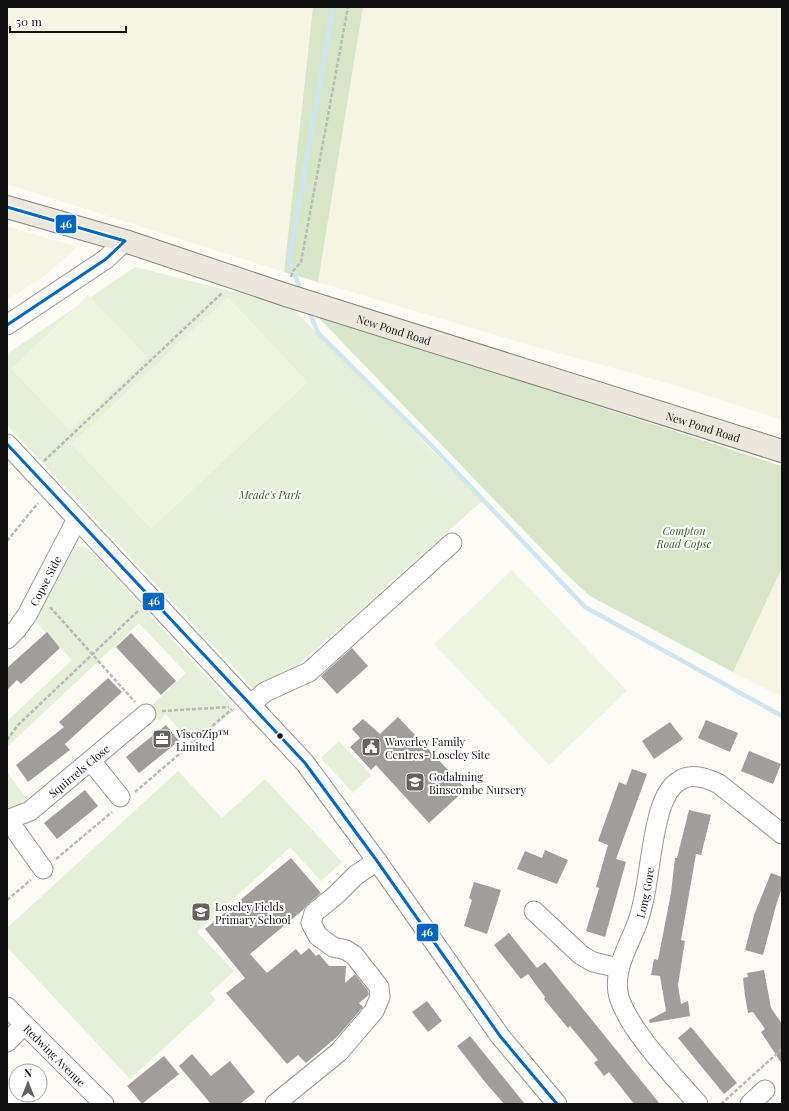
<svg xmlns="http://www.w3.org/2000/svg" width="789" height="1111" viewBox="0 0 789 1111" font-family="'Playfair Display',serif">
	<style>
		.farmland { fill: #f6f4e4 }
		.green { fill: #e5efd9 }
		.forest { fill: #d7e6c8 }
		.pitch { fill: #eef3e2 }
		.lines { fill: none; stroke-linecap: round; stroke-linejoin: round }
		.stream { stroke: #d1e5f1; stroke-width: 4.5 }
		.building { fill: #a09e9b }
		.minor-casing { stroke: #969694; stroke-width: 21 }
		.major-casing { stroke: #848381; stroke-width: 24 }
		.path { stroke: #b9b9b8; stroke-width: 2.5; stroke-dasharray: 4 2; stroke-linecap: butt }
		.minor { stroke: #fffefe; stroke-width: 19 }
		.major { stroke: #ebe7dc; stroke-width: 22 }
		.bus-1-casing { stroke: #fff; stroke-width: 6 }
		.bus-1 { stroke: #0065bd; stroke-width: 3 }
		.bus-dot { fill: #101010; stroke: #fff; stroke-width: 1.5 }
		.labels { text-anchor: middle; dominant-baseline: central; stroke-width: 4; stroke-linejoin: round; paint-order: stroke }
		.street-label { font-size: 11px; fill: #101010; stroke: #fff }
		.park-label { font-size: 11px; font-style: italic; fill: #326027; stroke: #fff }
		.poi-label { font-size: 11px; fill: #101010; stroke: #fff; text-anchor: start }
		.line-badge { stroke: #fff; stroke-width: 1.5 }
		.badge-label { font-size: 11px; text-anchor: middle; font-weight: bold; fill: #fff }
	</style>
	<rect width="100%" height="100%" fill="#fcfbf6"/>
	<path class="farmland" d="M 7,7 L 313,7 L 284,272 L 7,184 Z
		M 363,7 L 782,7 L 782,420 L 678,386 L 533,346 L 318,282 Z
		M 7,226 L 77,247 L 46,275 L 7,300 Z
		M 782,568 L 782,697 L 733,672 Z"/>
	<path class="green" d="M 135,267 L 290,306 L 482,501 L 296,667 L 253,688 L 7,425 L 7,354 Z
		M 82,546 L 90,550 L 236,709 L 192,745 L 166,714 L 159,720 L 149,708 L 186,673 L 139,623 L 7,747 L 7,721 L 72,660 L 35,621 L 70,555 L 75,548 Z
		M 339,741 L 371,775 L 353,793 L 321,758 Z
		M 178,771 L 222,818 L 265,779 L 342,862 L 321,881 L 290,847 L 197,932 L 234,971 L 210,993 L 216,1000 L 130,1079 L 7,947 L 7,928 Z
		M 7,772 L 27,799 L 7,809 Z"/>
	<path class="forest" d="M 313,7 L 363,7 L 318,282 L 284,272 Z
		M 316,315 L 782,466 L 782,568 L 733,672 L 590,596 L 567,575 Z"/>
	<path class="pitch" d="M 88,295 L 148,357 L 70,431 L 11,369 Z
		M 228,297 L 308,382 L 151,529 L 71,444 Z
		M 512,570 L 627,691 L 549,765 L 434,644 Z"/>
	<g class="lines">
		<path class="stream" d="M 302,293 L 289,260 L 333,7
			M 308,309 L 318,333 L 432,446 L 585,607 L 782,716"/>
	</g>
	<path class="building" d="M 47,632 L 60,648 L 21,684 L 17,680 L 7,690 L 7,668 Z
		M 131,633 L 176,681 L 161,695 L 116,647 Z
		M 352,648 L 368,666 L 337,694 L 321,676 Z
		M 108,678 L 122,692 L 65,744 L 70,750 L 28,782 L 16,765 L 64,727 L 59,722 Z
		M 398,717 L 466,789 L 429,823 L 376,765 L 371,770 L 350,747 L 360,738 L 352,729 L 363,719 L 380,734 Z
		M 706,720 L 738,733 L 730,752 L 698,738 Z
		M 670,722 L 683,739 L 654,759 L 642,741 Z
		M 166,725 L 179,741 L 139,773 L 126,757 Z
		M 749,751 L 781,764 L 773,784 L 741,771 Z
		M 632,769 L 647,774 L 616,859 L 626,862 L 605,937 L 586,931 L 599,888 L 596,887 L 608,845 L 598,841 L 619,782 L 626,785 Z
		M 85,790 L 98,806 L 57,839 L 44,823 Z
		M 689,810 L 711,815 L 701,855 L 696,854 L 681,940 L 685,941 L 678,985 L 681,1004 L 688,1001 L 690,1016 L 650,1023 L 649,1020 L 666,1011 L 660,976 L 651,975 L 654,959 L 658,960 L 671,893 L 675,858 L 677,858 Z
		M 545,850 L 568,860 L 557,884 L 517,869 L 525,851 L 542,858 Z
		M 291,858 L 321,893 L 307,905 L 303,910 L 250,954 L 267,973 L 296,949 L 301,955 L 309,948 L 316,956 L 319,954 L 329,966 L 346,966 L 345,983 L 355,974 L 368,991 L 369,995 L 359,1003 L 363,1007 L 338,1036 L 306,1063 L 298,1055 L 287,1064 L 226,993 L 245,978 L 205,929 Z
		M 771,873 L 782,877 L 782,888 L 777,902 L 763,955 L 745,950 L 754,915 Z
		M 474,882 L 501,890 L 487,934 L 464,926 L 472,900 L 469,898 Z
		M 509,933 L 537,968 L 545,962 L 660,1104 L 634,1104 L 609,1072 L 604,1076 L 594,1063 L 598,1060 L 570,1026 L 568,1028 L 544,999 L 545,997 L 528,974 L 521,979 L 494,945 Z
		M 764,970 L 771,1008 L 782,1024 L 782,1064 L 761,1032 L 765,1029 L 753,1012 L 748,1013 L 745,996 L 743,978 L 748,977 L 747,973 Z
		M 427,1001 L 442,1021 L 428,1032 L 412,1012 Z
		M 691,1027 L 737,1083 L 724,1094 L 678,1038 Z
		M 470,1036 L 491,1062 L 525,1104 L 504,1104 L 485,1082 L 457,1046 Z
		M 192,1054 L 211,1076 L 230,1061 L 255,1092 L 240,1104 L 211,1104 L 179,1066 Z
		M 164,1056 L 179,1074 L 142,1104 L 127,1086 Z"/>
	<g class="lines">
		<defs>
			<g id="minor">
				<path d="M 7,325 L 106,259 L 125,241"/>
				<path d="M 7,444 L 305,763 L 377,861 L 500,1036 L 557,1104"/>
				<path id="s1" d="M 7,639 L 17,629 L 27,615 L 77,519"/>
				<path d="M 251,704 L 265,692 L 309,672 L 452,543"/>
				<path d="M 91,761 L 120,797"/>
				<path id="s2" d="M 7,820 L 30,811 L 146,714"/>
				<path d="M 8,820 L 43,869"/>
				<path d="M 534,911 L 581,955 L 593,962 L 619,968"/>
				<path id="s3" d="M 7,1007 L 104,1104"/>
				<path d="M 7,1042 L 24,1025"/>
				<path d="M 275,1104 L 339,1052 L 374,1011 L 380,997 L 379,987 L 354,955 L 346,950 L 333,947 L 318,936 L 311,923 L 314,913 L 337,894 L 356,875 L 377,861"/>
				<path id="s4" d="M 698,1104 C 673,1075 630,1032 619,997 C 612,972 628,947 637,924 C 650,888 649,844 661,808 C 664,799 670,786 679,781 C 691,772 707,778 719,784 L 782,834"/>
				<path d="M 750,1104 L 765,1090"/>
			</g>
			<g id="major">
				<path id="s5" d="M 7,207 L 125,241 L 286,295 L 782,451"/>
			</g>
		</defs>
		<use href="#minor" class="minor-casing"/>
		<use href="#major" class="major-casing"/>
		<path class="path" d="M 291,277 L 293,271 L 301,262 L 348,7
			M 44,461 L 222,293
			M 7,541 L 38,503
			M 50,607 L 135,702
			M 162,711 L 229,707
			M 7,740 L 18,725 L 139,610
			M 135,792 L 232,709
			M 56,859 L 112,812
			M 7,900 L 31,880
			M 721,1104 L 782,1049"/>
		<use href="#minor" class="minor"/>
		<use href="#major" class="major"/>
		<defs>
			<path id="bus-1" d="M 7,207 L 125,241
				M 7,325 L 106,259 L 125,241
				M 7,444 L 305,763 L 377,861 L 500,1036 L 557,1104"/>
		</defs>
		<use href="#bus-1" class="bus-1-casing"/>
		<use href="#bus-1" class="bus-1"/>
	</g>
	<defs>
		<symbol id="office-square" viewBox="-11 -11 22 22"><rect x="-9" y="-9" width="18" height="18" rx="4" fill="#636260" stroke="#fff"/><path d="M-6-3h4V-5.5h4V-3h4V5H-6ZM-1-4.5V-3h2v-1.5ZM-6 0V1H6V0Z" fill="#fff"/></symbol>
		<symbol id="civic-square" viewBox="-11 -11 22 22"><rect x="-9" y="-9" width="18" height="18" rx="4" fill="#636260" stroke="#fff"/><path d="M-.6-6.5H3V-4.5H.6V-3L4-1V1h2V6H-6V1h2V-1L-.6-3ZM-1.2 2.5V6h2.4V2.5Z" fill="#fff"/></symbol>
		<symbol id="school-square" viewBox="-11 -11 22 22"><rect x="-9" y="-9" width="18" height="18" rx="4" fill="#636260" stroke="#fff"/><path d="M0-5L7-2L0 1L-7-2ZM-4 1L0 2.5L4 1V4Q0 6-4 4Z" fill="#fff"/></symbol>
	</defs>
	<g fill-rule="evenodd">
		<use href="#office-square" x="151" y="728" width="22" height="22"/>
		<use href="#civic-square" x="360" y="736" width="22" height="22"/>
		<use href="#school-square" x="404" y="771" width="22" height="22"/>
		<use href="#school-square" x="190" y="901" width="22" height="22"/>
	</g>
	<circle class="bus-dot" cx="280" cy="736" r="3.5"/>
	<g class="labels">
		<g class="street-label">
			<text stroke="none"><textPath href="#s5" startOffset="406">New Pond Road</textPath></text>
			<text stroke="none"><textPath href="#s5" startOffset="730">New Pond Road</textPath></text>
			<text stroke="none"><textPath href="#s1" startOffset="70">Copse Side</textPath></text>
			<text stroke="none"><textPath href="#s2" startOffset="88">Squirrels Close</textPath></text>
			<text stroke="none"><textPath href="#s4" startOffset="243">Long Gore</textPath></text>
			<text stroke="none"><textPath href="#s3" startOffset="68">Redwing Avenue</textPath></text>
		</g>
		<g class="park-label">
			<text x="270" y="494">Meade's Park</text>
			<text x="684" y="530">Compton<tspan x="684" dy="13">Road Copse</tspan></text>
		</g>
		<g class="poi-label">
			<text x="176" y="733">ViscoZip™<tspan x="176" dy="13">Limited</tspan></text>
			<text x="385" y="741">Waverley Family<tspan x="385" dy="13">Centres- Loseley Site</tspan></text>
			<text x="429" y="776">Godalming<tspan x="429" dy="13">Binscombe Nursery</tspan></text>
			<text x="215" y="906">Loseley Fields<tspan x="215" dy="13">Primary School</tspan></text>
		</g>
	</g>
	<g class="line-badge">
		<rect x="55" y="214" width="22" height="20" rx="4" fill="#0065bd"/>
		<rect x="142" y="592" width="23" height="19" rx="4" fill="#0065bd"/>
		<rect x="416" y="923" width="23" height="19" rx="4" fill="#0065bd"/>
	</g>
	<g class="badge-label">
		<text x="66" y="228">46</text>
		<text x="154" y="605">46</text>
		<text x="427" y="936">46</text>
	</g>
	<rect width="789" height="1111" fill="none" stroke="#101010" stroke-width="16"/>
	<g transform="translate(28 1083)"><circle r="19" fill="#ffffff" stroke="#9f9f9f"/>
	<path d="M0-3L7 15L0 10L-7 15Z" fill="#636260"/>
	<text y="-6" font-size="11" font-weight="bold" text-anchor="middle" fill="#101010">N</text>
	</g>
	<path d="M10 26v6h116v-6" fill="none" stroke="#101010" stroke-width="2"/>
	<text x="16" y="26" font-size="12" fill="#101010" stroke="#ffffff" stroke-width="3" paint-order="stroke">50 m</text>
</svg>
